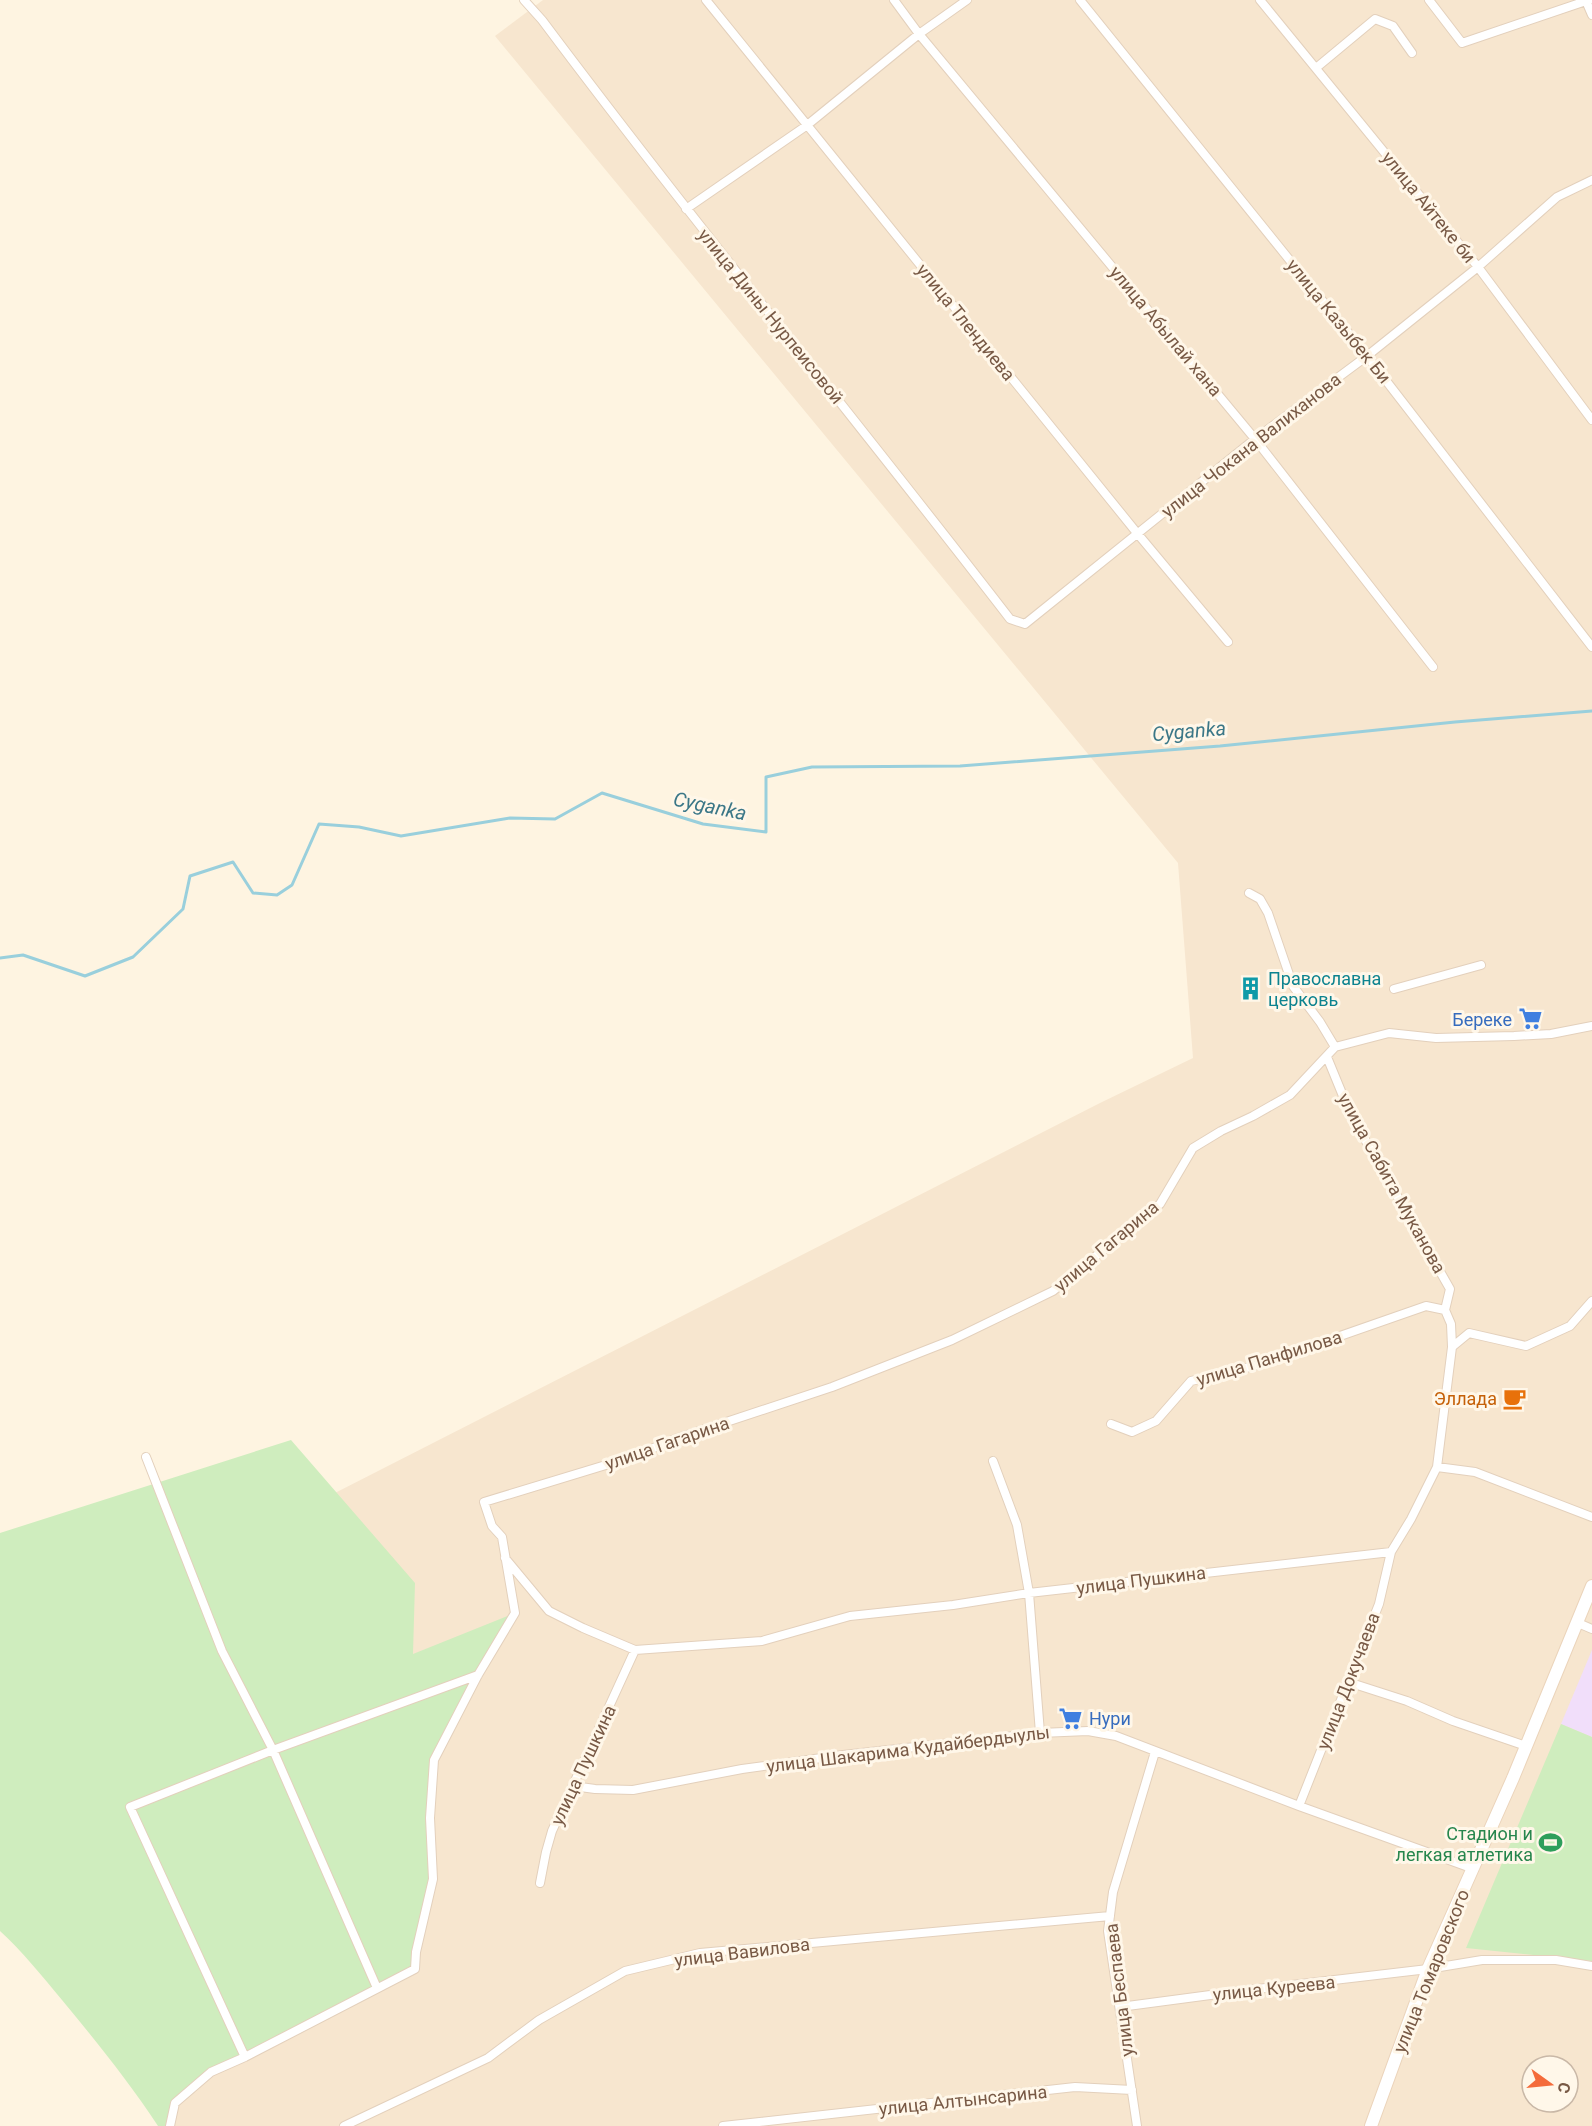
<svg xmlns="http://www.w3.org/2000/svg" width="1592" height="2126" viewBox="0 0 1592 2126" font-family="Roboto,sans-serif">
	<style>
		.residential { fill: #f7e6cf; fill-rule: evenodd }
		.education { fill: #f1defa }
		.green { fill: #cfedbe }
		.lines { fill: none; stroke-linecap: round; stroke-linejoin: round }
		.stream { stroke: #99cfdc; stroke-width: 3 }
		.street-casing { stroke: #e3d0bc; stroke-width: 10 }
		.secondary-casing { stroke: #ebd4bb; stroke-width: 14 }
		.street { stroke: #fff; stroke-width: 8 }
		.secondary { stroke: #fff; stroke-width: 12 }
		.labels { text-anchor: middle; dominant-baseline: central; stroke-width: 6; stroke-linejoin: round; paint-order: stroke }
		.street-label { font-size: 18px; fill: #785945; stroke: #fff7e9 }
		.culture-label { font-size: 18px; fill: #0d838f; stroke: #fff7e9; text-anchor: start }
		.shop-label { font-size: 18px; fill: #366cbe; stroke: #fff7e9; text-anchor: end }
		.food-label { font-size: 18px; fill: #c56008; stroke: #fff7e9; text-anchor: end }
		.leisure-label { font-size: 18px; fill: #27864d; stroke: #fff7e9; text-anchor: end }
		.water-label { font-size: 20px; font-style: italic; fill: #3b7787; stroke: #fff7e9 }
	</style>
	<rect width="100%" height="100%" fill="#fef4e1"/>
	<path class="residential" d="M 543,0 L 1592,0 L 1592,2126 L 167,2126 L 127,1599 L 1100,1103 L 1193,1058 L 1178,863 L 495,36 ZM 1532,2066 L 1568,2066 L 1568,2102 L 1532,2102 Z"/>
	<path class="education" d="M 1592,1650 L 1592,1737 L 1561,1724 Z"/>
	<path class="green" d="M 291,1440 L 415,1583 L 413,1654 L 515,1613 L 434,1760 L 433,1879 L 415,1969 L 211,2072 L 175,2103 L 170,2126 L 158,2126 C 129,2082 96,2041 62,2000 C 42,1976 23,1952 0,1931 L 0,1533 Z
		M 1561,1724 L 1592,1737 L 1592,1961 L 1466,1948 Z"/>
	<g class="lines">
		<path class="stream" d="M 0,958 L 23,955 L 85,976 L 133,957 L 183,909 L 190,876 L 233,862 L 253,893 L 277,895 L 292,885 L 319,824 L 359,827 L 401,836 L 510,818 L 555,819 L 602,793 L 703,824 L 766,832 L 766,777 L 812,767 L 960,766 L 1220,746 L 1455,722 L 1592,711"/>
		<defs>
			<path id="street" d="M 524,0 L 542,20 C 694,223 855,418 1010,619 L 1025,624 L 1255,439 L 1367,356 L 1478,267 L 1557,197 L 1592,180
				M 706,0 L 1137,533 L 1228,642
				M 894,0 L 919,34 L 1255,439 L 1433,667
				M 1080,0 L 1367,356 L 1592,647
				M 1260,0 L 1478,267 L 1592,420
				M 1429,0 L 1462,43 L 1586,1
				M 1589,0 L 1586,1 L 1592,15
				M 1316,68 L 1375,19 L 1393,26 L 1412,53
				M 686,209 L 806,126 L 919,34 L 967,0
				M 1249,893 L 1260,899 L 1268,913 L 1293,986 L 1320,1022 L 1335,1047
				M 1394,989 L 1481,965
				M 1327,1057 L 1350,1113 L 1450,1289 L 1445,1310
				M 1445,1310 L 1451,1324 L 1452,1347
				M 1111,1424 L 1132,1432 L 1156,1421 L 1191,1381 L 1254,1366 L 1426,1306 L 1445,1310
				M 146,1457 L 222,1651 L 273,1750 L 478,1675
				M 993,1461 L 1017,1525 L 1029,1593 L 1040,1733
				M 1437,1467 L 1452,1347 L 1469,1333 L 1526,1346 L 1570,1326 L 1592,1301
				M 505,1558 L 549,1611 L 583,1628 L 635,1650 L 762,1641 L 850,1616 L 953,1605 L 1029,1593 L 1391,1552 L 1411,1519 L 1437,1467 L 1475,1472 L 1592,1517
				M 1578,1623 L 1592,1629
				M 1348,1682 L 1407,1701 L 1453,1721 L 1526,1746
				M 573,1786 L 595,1789 L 633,1790 L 742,1769 L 843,1755 L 1040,1733 L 1088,1731 L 1116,1736 L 1299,1806 L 1474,1869
				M 1299,1806 L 1379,1604 L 1391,1552
				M 540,1883 L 546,1852 L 552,1831 L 635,1650
				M 1120,2007 L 1248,1990 L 1428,1969 L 1482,1960 L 1556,1960 L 1592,1966
				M 245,2057 L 130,1807 L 273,1750 L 377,1988
				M 170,2126 L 175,2103 L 211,2072 L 245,2057 L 415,1969 L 416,1952 L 433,1879 L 430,1818 L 434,1760 L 478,1675 L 515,1613 L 502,1537 L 492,1526 L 484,1502 L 632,1457 L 675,1439 L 832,1387 L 952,1340 L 1053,1291 L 1160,1204 L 1193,1148 L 1221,1131 L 1253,1116 L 1290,1095 L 1335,1047 L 1389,1033 L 1436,1038 L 1514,1036 L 1551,1034 L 1592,1026
				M 344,2126 L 488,2058 L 539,2020 L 625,1971 L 700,1953 L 1110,1916
				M 723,2126 L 1075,2087 L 1132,2090
				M 1137,2126 L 1108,1931 L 1113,1892 L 1155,1752"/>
			<path id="secondary" d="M 1371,2126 L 1428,1969 L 1513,1778 L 1592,1586"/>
		</defs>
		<use href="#street" class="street-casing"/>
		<use href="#secondary" class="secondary-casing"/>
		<use href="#street" class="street"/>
		<use href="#secondary" class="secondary"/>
	</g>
	<defs>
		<symbol id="building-bare" viewBox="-9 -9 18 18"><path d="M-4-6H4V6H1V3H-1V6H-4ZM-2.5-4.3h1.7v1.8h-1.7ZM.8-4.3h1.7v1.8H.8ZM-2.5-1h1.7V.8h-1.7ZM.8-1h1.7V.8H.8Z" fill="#0f9aa8" stroke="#fff7e9" stroke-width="2.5" paint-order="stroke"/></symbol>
		<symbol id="supermarket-bare" viewBox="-9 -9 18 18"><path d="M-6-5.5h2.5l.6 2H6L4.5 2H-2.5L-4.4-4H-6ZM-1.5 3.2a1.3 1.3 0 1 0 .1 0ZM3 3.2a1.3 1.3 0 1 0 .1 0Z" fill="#3f7fe0" stroke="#fff7e9" stroke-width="2.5" paint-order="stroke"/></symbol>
		<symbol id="cafe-bare" viewBox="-9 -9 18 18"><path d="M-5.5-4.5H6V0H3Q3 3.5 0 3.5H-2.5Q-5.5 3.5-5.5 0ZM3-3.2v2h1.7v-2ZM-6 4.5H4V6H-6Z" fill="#e8710a" stroke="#fff7e9" stroke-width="2.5" paint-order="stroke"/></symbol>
		<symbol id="stadium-bare" viewBox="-9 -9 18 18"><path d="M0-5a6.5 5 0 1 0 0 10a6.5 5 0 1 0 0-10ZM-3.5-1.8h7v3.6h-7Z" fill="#2e9e5b" stroke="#fff7e9" stroke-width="2.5" paint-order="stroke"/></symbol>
	</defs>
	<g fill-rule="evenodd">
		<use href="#building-bare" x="1234" y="972" width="33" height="33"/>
		<use href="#supermarket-bare" x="1514" y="1002" width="33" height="33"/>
		<use href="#cafe-bare" x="1498" y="1382" width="33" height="33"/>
		<use href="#supermarket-bare" x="1054" y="1702" width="33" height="33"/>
		<use href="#stadium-bare" x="1534" y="1826" width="33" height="33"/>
	</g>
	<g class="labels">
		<g class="street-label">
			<text transform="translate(1429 207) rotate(51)">улица Айтеке би</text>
			<text transform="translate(771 316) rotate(51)">улица Дины Нурпеисовой</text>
			<text transform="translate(1339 321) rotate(51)">улица Казыбек Би</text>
			<text transform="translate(966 322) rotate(51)">улица Тлендиева</text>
			<text transform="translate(1166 331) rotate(50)">улица Абылай хана</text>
			<text transform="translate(1251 445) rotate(-38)">улица Чокана Валиханова</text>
			<text transform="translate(1392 1183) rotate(61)">улица Сабита Муканова</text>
			<text transform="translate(1106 1246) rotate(-40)">улица Гагарина</text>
			<text transform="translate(1269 1358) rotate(-17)">улица Панфилова</text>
			<text transform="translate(667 1443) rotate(-19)">улица Гагарина</text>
			<text transform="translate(1141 1580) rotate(-7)">улица Пушкина</text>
			<text transform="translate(1348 1681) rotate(-69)">улица Докучаева</text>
			<text transform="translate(908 1749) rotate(-7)">улица Шакарима Кудайбердыулы</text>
			<text transform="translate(583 1765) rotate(-65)">улица Пушкина</text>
			<text transform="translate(742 1952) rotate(-7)">улица Вавилова</text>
			<text transform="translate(1431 1971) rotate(-68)">улица Томаровского</text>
			<text transform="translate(1274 1988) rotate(-6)">улица Куреева</text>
			<text transform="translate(1119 1990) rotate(-97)">улица Беспаева</text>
			<text transform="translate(963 2100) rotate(-6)">улица Алтынсарина</text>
		</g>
		<g class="culture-label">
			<text x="1268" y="978">Православна<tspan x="1268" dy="21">церковь</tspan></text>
		</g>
		<g class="shop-label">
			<text x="1512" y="1019">Береке</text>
			<text x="1089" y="1718" text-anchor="start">Нури</text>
		</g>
		<g class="food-label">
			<text x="1497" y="1398">Эллада</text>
		</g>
		<g class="leisure-label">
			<text x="1533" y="1833">Стадион и<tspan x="1533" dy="21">легкая атлетика</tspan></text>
		</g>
		<g class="water-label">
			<text transform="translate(1189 731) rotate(-5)">Cyganka</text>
			<text transform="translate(710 806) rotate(12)">Cyganka</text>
		</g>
	</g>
	<g transform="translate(1550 2084) rotate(105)"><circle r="28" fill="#fff7e9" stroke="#c9b8a7" stroke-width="1.5"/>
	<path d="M0-4.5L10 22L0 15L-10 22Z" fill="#f46b3a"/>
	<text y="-9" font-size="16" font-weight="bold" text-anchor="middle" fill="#785945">С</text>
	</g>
</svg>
